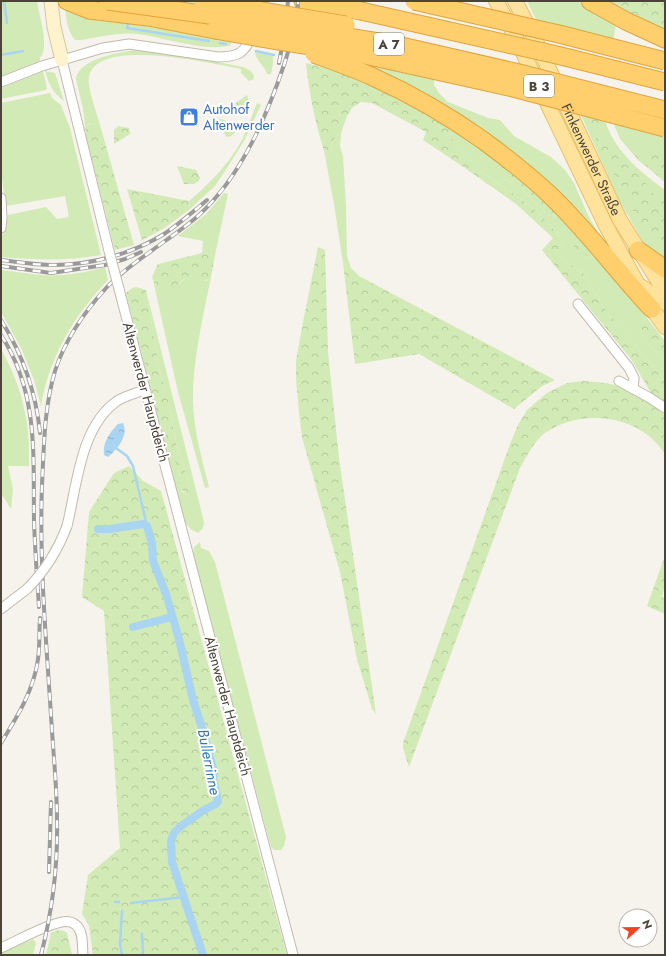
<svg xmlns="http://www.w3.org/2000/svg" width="666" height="956" viewBox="0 0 666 956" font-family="Jost,sans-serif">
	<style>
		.green { fill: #d2eab5 }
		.forest { fill: url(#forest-crowns) }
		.water { fill: url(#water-ripples) }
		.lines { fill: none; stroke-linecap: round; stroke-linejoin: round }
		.stream { stroke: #a9d4f2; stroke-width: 2.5 }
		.canal { stroke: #a9d4f2; stroke-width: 8 }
		.street-casing { stroke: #c2bbae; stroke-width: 11 }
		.secondary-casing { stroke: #d6c79b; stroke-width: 15 }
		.primary-casing { stroke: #e6c16a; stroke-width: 16 }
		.highway-casing { stroke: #e0a43c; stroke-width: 19 }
		.street { stroke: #fff; stroke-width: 9 }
		.secondary { stroke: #fff3cd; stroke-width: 13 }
		.primary { stroke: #ffe39c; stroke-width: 14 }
		.highway { stroke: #ffcf6e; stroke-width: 17 }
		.rail-casing { stroke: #9a9a9a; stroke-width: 4 }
		.rail { stroke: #fff; stroke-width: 2.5; stroke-dasharray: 8; stroke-linecap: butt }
		.street-bridge-casing { stroke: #c2bbae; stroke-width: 11; stroke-linecap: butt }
		.highway-bridge-casing { stroke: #e0a43c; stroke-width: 19; stroke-linecap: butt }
		.street-bridge { stroke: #fff; stroke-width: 9 }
		.highway-bridge { stroke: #ffcf6e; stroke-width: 17 }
		.labels { text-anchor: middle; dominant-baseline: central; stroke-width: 4; stroke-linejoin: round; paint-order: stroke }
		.shield { fill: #fff; stroke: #817c74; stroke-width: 1 }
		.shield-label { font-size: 13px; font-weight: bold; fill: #4b4439 }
		.shop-label { font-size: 14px; fill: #366cbe; stroke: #fff; text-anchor: start }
		.street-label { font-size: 14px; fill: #4b4439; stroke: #fff }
		.water-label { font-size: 15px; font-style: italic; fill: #2e7ab2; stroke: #fff }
	</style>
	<defs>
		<pattern id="forest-crowns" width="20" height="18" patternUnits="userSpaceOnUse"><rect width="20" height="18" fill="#d2eab5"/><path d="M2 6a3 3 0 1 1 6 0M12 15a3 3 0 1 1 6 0" fill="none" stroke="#b6ca9c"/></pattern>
		<pattern id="water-ripples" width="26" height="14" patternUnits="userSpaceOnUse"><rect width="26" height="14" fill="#a9d4f2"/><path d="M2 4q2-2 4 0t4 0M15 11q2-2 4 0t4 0" fill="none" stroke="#8caec5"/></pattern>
	</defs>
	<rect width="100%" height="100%" fill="#f6f3ec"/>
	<path class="green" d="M 1,1 L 37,1 C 39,16 50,46 40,58 L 40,61 L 1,79 Z
		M 64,1 L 249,1 L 236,38 L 229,46 C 198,51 168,38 138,34 C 119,32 100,37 81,40 L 75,40 C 66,30 66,13 64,1 Z
		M 527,1 L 577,1 L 600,17 L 616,25 L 613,41 L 537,22 Z
		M 136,50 L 183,55 L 243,67 L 251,71 L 254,76 L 254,79 L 249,81 L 241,73 L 241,69 C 214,64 96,36 89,77 C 87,88 97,113 100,125 L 92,123 L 85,126 L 83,109 L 76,79 C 78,59 120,52 136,50 Z
		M 255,52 L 273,56 L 273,63 L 271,74 L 267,74 C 265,66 256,61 255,52 Z
		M 352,59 L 434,80 L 434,85 L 439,93 L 448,102 L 488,118 L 500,120 L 514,136 L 551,157 L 565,170 L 574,183 L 588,215 L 610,253 L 571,210 Z
		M 43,71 L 47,88 L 46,90 L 1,99 L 1,88 Z
		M 45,71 L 55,73 L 64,101 C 52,92 49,84 45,71 Z
		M 50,93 L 52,98 L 61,105 L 70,128 L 101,255 C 67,261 36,260 1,257 L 1,238 L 6,226 L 8,215 L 46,207 L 57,219 L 69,217 L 65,196 L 6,206 L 1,172 L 1,103 Z
		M 257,103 L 261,105 L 244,141 L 225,171 L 215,186 L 190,209 L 189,201 C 209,184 229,164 242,140 C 248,128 252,115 257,103 Z
		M 580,113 L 605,121 C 615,151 640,172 665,190 L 665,263 L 655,257 L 642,240 L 619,200 Z
		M 612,120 L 665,137 L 665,182 L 638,160 L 620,139 Z
		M 450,127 L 500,160 L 504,180 L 513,182 L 545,212 L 554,217 L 561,213 L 578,232 L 576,251 L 592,258 L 599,257 L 647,318 L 641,324 L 642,336 L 665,363 L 665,381 L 605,309 L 584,274 L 556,254 L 563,241 C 555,231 546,219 536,211 C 511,189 476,174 457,147 C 452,141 451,134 450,127 Z
		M 341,133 L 340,146 L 343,156 L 346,206 L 347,256 L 351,268 L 343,263 L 334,204 L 324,151 L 329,150 L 335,138 Z
		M 224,193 L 228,194 L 215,255 L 202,253 L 203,241 L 178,236 L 205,215 Z
		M 105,267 L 108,280 C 74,315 49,358 41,406 L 34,380 L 21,348 L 1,312 L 1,270 C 20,272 42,277 61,275 C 76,274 90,271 105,267 Z
		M 192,276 L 206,281 L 211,277 C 203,318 192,362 193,403 C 194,432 202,459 209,487 L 205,488 L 178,392 L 153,280 L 157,285 L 179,284 L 186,278 Z
		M 146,290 L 204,522 L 203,528 L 198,533 L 192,530 L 185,523 L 167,451 L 177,462 L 182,491 L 186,495 L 189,494 L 188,479 L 177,447 L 170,408 L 159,368 Z
		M 1,349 C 12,369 21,390 25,413 C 29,430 29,448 29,466 L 8,466 L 13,489 L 11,509 L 1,493 Z
		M 200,542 L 201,548 L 209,551 L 215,562 L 286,837 L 284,846 L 281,850 L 274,850 L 271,847 L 193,555 L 194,547 Z
		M 33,939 L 36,943 L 33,955 L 1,955 L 1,954 Z"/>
	<path class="forest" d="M 604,1 L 665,1 L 665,31 Z
		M 306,63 L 343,73 L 394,96 L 450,127 C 451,134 452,141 457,147 C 477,175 511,189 536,211 C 546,219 555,231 563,241 L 556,254 L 584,274 L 605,309 L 665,381 L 665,404 L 651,393 L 631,359 L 542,250 L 553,238 L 516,204 L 462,166 L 423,140 L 426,132 L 372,103 L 361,102 L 352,108 L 347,116 L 341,133 L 335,138 L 329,150 L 324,151 C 315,122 309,93 306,63 Z
		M 247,95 C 250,102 247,110 239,112 C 235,113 230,111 226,110 Z
		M 585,115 L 599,119 C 599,148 626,161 643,180 C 648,185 651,192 656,197 L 660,198 L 662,193 L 665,190 L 665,248 L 636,217 L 603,154 Z
		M 218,118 C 226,121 235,122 237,131 L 231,136 L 226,137 Z
		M 93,123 L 100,125 L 134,245 L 115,250 L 86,136 L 85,126 Z
		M 118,126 L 129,128 L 130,134 L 114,144 L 114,130 Z
		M 637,151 L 665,156 L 665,182 L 633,154 Z
		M 500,160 L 561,213 L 554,217 L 545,212 L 513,182 L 504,180 L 495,169 L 495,163 Z
		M 177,166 L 196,170 L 200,178 L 199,181 L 194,184 L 184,184 Z
		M 127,189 L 189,201 L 190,209 L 163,229 L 142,240 Z
		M 580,234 L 599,257 L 592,258 L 576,251 L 572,242 Z
		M 318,247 L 325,250 L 328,352 L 339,458 L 376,714 L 372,709 L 357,659 L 340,572 L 302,437 L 299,412 L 296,379 L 296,361 L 303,322 Z
		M 202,253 L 215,255 L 211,277 C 202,284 201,280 192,276 C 190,277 188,277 186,278 C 183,279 181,282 178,284 C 168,290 155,289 152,277 L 158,264 Z
		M 343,263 L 351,268 L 359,276 L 555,380 L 542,386 L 514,409 L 419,354 L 355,364 Z
		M 136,287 L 146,290 L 159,368 L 170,408 L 177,447 L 188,479 L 189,494 L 186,495 L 178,484 C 180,467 178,464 167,451 L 126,293 L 132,288 Z
		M 647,318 L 665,341 L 665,363 L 642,336 L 641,324 Z
		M 583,381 C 594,382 604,382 614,385 C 631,390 652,404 665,415 L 665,454 C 641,415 582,407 545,433 C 535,440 526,457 520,468 L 409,767 L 403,748 L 403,743 L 510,444 L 518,425 L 527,410 L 547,393 L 567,383 Z
		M 129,466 L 143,481 L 161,491 L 287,955 L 93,955 L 89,925 L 82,914 L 88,875 L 120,848 L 104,611 L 82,597 L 89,512 L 114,473 Z
		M 665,556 L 665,586 L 662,597 L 665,598 L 665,614 L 647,606 Z
		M 58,930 L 64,931 L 67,933 L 72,955 L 46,955 L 51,933 Z"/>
	<path class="water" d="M 123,423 C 129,436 117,449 108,457 L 104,455 C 102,443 110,432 118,424 Z"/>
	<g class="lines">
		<path class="stream" d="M 4,1 L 7,23
			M 129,21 L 127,28 L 209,41
			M 220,43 L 226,44
			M 256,51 L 274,55
			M 1,55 L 23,51
			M 116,448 L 127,456 L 133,466 L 147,526
			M 115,902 L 119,902
			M 131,903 L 185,897
			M 122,911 L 120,944 L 122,955
			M 142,934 L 143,952 L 142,955"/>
		<path class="canal" d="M 98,529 L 110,529 L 143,524 L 147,526 L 152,543 L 153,561 L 166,594 L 179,639 L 193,700 L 204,734 L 214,772 L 213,779 L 218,801 L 216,804 L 204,810 L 181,826 L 174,833 L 171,841 L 172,862 L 203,955
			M 133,627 L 172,617"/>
		<defs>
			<path id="street" d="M 62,60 L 109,251
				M 1,82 L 42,66 L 103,48 L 129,44 L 218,57 C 239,57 245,53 253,33
				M 1,198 L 2,218 L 1,228
				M 119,289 L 293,955
				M 578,304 L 629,368 L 634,378 L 633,389
				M 619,381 L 650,398 L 665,408
				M 67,526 C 77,486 80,427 117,401 C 125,396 135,393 145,390
				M 1,609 L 27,589
				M 1,948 C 19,940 39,928 58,923 C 64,921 71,921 76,925 C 84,932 82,946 83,955"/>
			<path id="secondary" d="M 51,1 L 54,27 L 62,60"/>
			<g id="primary">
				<path d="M 496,1 L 513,32 L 605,224 L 648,303 L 665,327"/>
				<path id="s1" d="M 515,1 L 532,33 L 620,220 L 665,292"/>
				<path d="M 642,287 L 665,303"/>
			</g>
			<path id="highway" d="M 67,1 L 89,10 L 148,17 L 215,30
				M 303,1 L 361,11
				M 590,1 L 626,21 L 665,39
				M 484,141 C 507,158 529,175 550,195 C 587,230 617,272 652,309
				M 638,250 L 665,269"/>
		</defs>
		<use href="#street" class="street-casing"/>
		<use href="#secondary" class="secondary-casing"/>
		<use href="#primary" class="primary-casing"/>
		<use href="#highway" class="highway-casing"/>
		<use href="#street" class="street"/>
		<use href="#secondary" class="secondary"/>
		<use href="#primary" class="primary"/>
		<use href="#highway" class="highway"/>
		<defs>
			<path id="rail" d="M 279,63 L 285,32 L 288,1
				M 1,260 C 18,262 36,265 53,265 C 91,265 132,254 164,234 C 179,224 193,212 207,200
				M 1,266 L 51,273 L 105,265 L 125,259 L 141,252
				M 1,320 C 23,355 36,392 40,433
				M 1,335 C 39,393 33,456 34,521 C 35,550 37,578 39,607
				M 1,743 C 17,717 34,690 38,659 C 40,645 39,632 40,618
				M 49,872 L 51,802
				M 41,955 C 52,912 58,865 57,820 C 57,790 54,761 52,731 C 47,649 39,567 42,485 C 44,446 44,408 55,371 C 65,340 85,311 107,287 C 124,269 145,256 165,241 C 176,233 188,225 198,216 C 241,177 267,116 285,62 C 291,42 298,22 298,1"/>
		</defs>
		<use href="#rail" class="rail-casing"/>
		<use href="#rail" class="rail"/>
		<defs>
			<path id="street-bridge" d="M 109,251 L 119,289
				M 27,589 C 45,571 58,550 67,526"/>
			<path id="highway-bridge" d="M 108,1 L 238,19 L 397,45 L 515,72 L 665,110
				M 203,1 L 346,25
				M 414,1 L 559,34 L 665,61
				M 361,11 L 557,55 L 665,82
				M 215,30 L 278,41 L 360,54 L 513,88 L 665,128
				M 314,54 C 333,61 353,68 371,76 C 411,94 449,116 484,141"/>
		</defs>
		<use href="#street-bridge" class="street-bridge-casing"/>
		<use href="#highway-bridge" class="highway-bridge-casing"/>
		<use href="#street-bridge" class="street-bridge"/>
		<use href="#highway-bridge" class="highway-bridge"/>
	</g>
	<defs>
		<symbol id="shop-square" viewBox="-11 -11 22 22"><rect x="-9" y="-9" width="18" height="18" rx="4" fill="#3f7fe0" stroke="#fff"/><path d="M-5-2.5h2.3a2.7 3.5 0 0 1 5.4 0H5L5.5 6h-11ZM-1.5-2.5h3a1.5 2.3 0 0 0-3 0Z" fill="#fff"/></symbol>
	</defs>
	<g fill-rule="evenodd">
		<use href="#shop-square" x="178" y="106" width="22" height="22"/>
	</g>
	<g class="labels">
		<g class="shield">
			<rect x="374" y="33" width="30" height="22" rx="3"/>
			<rect x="524" y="75" width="30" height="22" rx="3"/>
		</g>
		<g class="shield-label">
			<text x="389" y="44">A 7</text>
			<text x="539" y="86">B 3</text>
		</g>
		<g class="shop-label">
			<text x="203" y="109">Autohof<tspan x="203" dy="16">Altenwerder</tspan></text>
		</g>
		<g class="street-label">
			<text stroke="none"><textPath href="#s1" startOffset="176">Finkenwerder Straße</textPath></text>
			<text transform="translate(146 392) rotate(75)">Altenwerder Hauptdeich</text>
			<text transform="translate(228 706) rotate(75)">Altenwerder Hauptdeich</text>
		</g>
		<g class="water-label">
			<text transform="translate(209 762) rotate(79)">Bullerrinne</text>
		</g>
	</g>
	<rect width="666" height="956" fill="none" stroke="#4b4439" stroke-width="4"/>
	<g transform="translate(638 928) rotate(68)"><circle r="19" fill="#ffffff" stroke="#b7b4b0"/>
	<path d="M0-3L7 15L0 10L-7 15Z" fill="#fc3f1d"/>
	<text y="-6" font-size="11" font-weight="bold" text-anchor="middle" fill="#4b4439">N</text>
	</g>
</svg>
